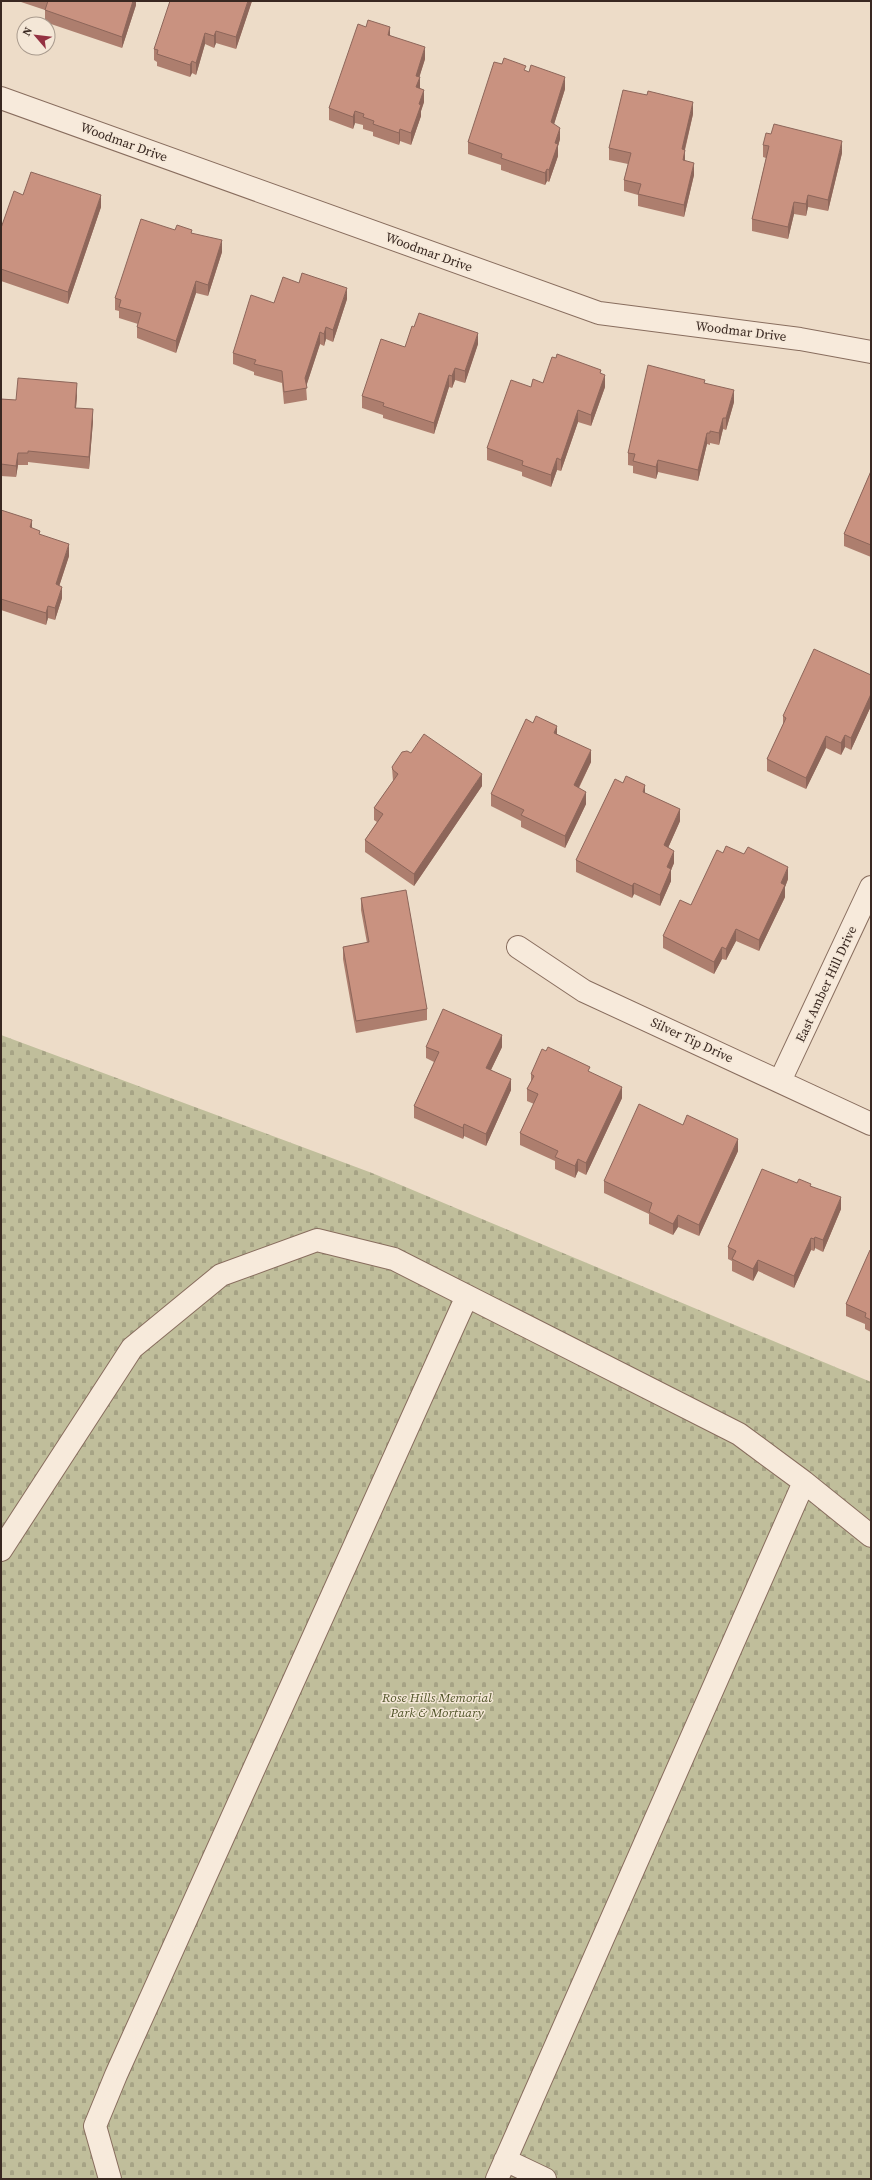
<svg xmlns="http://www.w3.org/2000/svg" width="872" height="2180" viewBox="0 0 872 2180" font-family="'Source Serif 4',serif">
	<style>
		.cemetery { fill: url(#cemetery-stones) }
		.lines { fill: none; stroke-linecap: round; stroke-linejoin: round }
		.minor-casing { stroke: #886d5e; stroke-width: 24 }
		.minor { stroke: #f7eadb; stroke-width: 22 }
		.wall { fill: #ad7e6e }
		.shaded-wall { fill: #8d665a }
		.building { fill: #c99280; stroke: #8d665a }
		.labels { text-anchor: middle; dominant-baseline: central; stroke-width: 3; stroke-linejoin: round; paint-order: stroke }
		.street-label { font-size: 13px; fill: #392821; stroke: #f4e7d7 }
		.park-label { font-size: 13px; font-style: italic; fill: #505428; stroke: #f4e7d7 }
	</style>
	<defs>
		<pattern id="cemetery-stones" width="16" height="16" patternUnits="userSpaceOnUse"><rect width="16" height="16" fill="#c0be9b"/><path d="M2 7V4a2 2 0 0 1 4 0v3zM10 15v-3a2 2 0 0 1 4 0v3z" fill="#a6a385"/></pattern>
	</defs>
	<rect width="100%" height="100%" fill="#eddcc8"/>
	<path class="cemetery" d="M 1,1035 L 372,1173 L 871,1382 L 871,2179 L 1,2179 Z"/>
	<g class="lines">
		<defs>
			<path id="minor" d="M 1,98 L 599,313 L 800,339 L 871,352
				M 518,947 L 584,991 L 871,1124
				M 780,1081 L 871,887
				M 1,1550 L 132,1348 L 221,1275 L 317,1240 L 394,1259 L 739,1434 L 804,1482 L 871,1536
				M 505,2160 L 545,2179
				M 110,2179 L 95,2126 L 116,2075 L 467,1296
				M 497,2179 L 804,1482"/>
		</defs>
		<use href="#minor" class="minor-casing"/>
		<use href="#minor" class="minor"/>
	</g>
	<path class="wall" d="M 21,1 L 136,1 L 136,5 L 122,48 L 45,22 L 45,10 L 21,2 Z
		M 252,1 L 236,49 L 216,43 L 214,48 L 205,44 L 196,75 L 192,73 L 190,77 L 157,66 L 157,62 L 154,60 L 154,49 Z
		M 366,27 L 390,35 L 425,59 L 419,77 L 420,88 L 424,102 L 421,111 L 421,116 L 411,145 L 400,141 L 399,145 L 373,136 L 373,132 L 363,129 L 363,125 L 355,123 L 353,129 L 329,120 L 329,108 Z
		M 526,71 L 565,89 L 554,124 L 560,139 L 558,146 L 558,156 L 549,182 L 547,181 L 545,185 L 501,170 L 501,165 L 468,154 L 468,142 Z
		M 693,114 L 685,150 L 685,161 L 694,175 L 684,217 L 638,206 L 638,195 L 624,191 L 624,180 L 628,164 L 609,160 L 609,148 Z
		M 763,145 L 842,153 L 828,211 L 808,207 L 806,216 L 794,214 L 788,239 L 752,231 L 752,219 L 766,158 L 763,157 Z
		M 23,195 L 101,207 L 68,304 L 1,281 L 1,228 Z
		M 192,233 L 222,252 L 208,296 L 196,293 L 176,353 L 137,338 L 137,327 L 138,324 L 119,318 L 119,311 L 115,310 L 115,298 Z
		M 347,299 L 333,342 L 326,339 L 324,346 L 320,344 L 306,386 L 307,400 L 284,404 L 282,383 L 254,375 L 254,372 L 233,364 L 233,353 Z
		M 414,327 L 478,344 L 465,383 L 455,380 L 452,388 L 449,387 L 434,434 L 383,418 L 383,415 L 362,408 L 362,396 L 405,347 Z
		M 601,374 L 605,387 L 591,426 L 578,422 L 561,471 L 557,470 L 551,487 L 522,476 L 522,472 L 487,460 L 487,448 L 531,387 Z
		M 705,383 L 734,402 L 726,430 L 723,429 L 719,445 L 710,443 L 710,445 L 707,444 L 698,481 L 658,472 L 656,479 L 633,473 L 633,466 L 628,465 L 628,453 Z
		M 77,395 L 76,408 L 93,421 L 89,469 L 28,462 L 28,465 L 18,465 L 16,477 L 1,476 L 1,399 L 16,400 Z
		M 871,471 L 871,557 L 844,546 L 844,534 Z
		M 1,510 L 32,528 L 40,535 L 69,556 L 59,586 L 62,598 L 55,620 L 48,618 L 46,625 L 1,610 Z
		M 871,675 L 871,706 L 851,750 L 845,747 L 841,755 L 826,748 L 806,789 L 767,771 L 767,759 L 783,725 L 783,716 Z
		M 533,723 L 557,734 L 591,762 L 579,788 L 586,804 L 565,848 L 521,827 L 521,821 L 491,806 L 491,794 Z
		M 411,753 L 482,786 L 414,886 L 365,852 L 365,840 L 377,822 L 374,820 L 374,808 L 393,781 L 392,767 Z
		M 645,793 L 680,821 L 668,848 L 674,863 L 671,870 L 671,881 L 660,906 L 634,894 L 632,898 L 576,872 L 576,860 Z
		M 723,853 L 788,879 L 785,887 L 785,897 L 759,951 L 736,941 L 726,960 L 722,959 L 714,974 L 663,948 L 663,936 L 691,905 Z
		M 361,898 L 427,1009 L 427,1020 L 356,1033 L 343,959 L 343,947 L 367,943 L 361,910 Z
		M 426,1047 L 502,1047 L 491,1070 L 511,1090 L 486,1146 L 464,1136 L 463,1139 L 414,1118 L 414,1106 L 434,1062 L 426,1058 Z
		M 590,1072 L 622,1098 L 586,1175 L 578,1171 L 575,1178 L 555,1169 L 555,1161 L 520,1145 L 520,1133 L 534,1104 L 527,1101 L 527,1089 L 531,1082 L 531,1074 Z
		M 738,1151 L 699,1236 L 678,1227 L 673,1235 L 649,1224 L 649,1214 L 604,1193 L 604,1181 Z
		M 797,1183 L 811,1187 L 841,1209 L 823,1252 L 815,1248 L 814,1251 L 811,1250 L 794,1288 L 758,1271 L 753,1281 L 732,1271 L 732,1261 L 728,1259 L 728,1247 Z
		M 871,1250 L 871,1332 L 865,1329 L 865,1324 L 846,1316 L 846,1304 Z"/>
	<path class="shaded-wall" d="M 133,1 L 136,1 L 136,5 L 122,48 L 122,37 Z
		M 248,1 L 252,1 L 236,49 L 236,37 Z
		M 390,27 L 390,39 L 388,35 Z
		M 216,31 L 216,43 L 214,48 L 214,36 Z
		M 205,33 L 205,44 L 196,75 L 196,63 Z
		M 425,47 L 425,59 L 416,88 L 416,76 Z
		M 192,61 L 192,73 L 190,77 L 190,65 Z
		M 420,77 L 420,89 L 416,87 Z
		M 565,77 L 565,89 L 551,134 L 551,122 Z
		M 424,90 L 424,102 L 421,111 L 421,116 L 411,145 L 411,133 L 419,104 Z
		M 693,102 L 693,114 L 682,161 L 682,149 Z
		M 355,111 L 355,123 L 353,129 L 353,117 Z
		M 560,128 L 560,139 L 558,146 L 558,156 L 549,182 L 549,170 L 555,143 Z
		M 400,129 L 400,141 L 399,145 L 399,133 Z
		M 842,141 L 842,153 L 828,211 L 828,200 Z
		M 685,150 L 685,162 L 683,160 Z
		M 694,163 L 694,175 L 684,217 L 684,205 Z
		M 547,169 L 547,181 L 545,185 L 545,173 Z
		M 101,195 L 101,207 L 68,304 L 68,292 Z
		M 808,195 L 808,207 L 806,216 L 806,204 Z
		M 794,202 L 794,214 L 788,239 L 788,227 Z
		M 222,240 L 222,252 L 208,296 L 208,285 Z
		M 196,281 L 196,293 L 176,353 L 176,341 Z
		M 347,288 L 347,299 L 333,342 L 333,330 Z
		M 326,327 L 326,339 L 324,346 L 324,334 Z
		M 320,332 L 320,344 L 305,390 L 305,378 Z
		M 478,333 L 478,344 L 465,383 L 465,371 Z
		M 455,368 L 455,380 L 452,388 L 452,376 Z
		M 449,375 L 449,387 L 434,434 L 434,423 Z
		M 605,375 L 605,387 L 591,426 L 591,415 Z
		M 77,383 L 77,395 L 75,419 L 75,408 Z
		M 734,390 L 734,402 L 726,430 L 726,418 Z
		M 93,409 L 93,421 L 89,469 L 89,457 Z
		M 578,410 L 578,422 L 561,471 L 561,460 Z
		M 723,418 L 723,429 L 719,445 L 719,433 Z
		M 707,433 L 707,444 L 698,481 L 698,470 Z
		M 18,453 L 18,465 L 16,477 L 16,466 Z
		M 557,458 L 557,470 L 551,487 L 551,475 Z
		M 658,460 L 658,472 L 656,479 L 656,467 Z
		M 32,520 L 32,532 L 30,527 Z
		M 69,544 L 69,556 L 56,596 L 56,584 Z
		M 62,587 L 62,598 L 55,620 L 55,608 Z
		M 48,606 L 48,618 L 46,625 L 46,613 Z
		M 871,694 L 871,706 L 851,750 L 851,738 Z
		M 557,726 L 557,738 L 554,733 Z
		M 845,735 L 845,747 L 841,755 L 841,743 Z
		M 826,736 L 826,748 L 806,789 L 806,778 Z
		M 591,750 L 591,762 L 574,797 L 574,785 Z
		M 482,774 L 482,786 L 414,886 L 414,874 Z
		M 645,785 L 645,797 L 643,792 Z
		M 586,792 L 586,804 L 565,848 L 565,836 Z
		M 680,809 L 680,821 L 664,857 L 664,845 Z
		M 674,851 L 674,863 L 671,870 L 671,881 L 660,906 L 660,895 L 667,867 Z
		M 788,867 L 788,879 L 785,887 L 785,897 L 759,951 L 759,940 L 781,883 Z
		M 634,883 L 634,894 L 632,898 L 632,886 Z
		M 736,929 L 736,941 L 726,960 L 726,949 Z
		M 722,947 L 722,959 L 714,974 L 714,962 Z
		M 502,1035 L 502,1047 L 486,1080 L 486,1068 Z
		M 511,1079 L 511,1090 L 486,1146 L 486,1134 Z
		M 622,1087 L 622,1098 L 586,1175 L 586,1163 Z
		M 464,1124 L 464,1136 L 463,1139 L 463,1128 Z
		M 738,1139 L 738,1151 L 699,1236 L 699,1225 Z
		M 578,1159 L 578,1171 L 575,1178 L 575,1166 Z
		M 841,1197 L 841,1209 L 823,1252 L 823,1240 Z
		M 678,1215 L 678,1227 L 673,1235 L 673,1224 Z
		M 815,1237 L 815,1248 L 814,1251 L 814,1239 Z
		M 811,1238 L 811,1250 L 794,1288 L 794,1276 Z
		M 758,1260 L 758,1271 L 753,1281 L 753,1269 Z"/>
	<path class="building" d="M 48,1 L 133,1 L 122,37 L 45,10 Z
		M 170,1 L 248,1 L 236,37 L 216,31 L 214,36 L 205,33 L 196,63 L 192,61 L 190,65 L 157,54 L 158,50 L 154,49 Z
		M 368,20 L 390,27 L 388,35 L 425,47 L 416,76 L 420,77 L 416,87 L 424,90 L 419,104 L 421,105 L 411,133 L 400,129 L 399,133 L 373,124 L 374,121 L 363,117 L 364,114 L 355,111 L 353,117 L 329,108 L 358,24 L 366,27 Z
		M 504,58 L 526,66 L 524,70 L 529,72 L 531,65 L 565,77 L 551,122 L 560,128 L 555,143 L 558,144 L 549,170 L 547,169 L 545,173 L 501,158 L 502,154 L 468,142 L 494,62 L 502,64 Z
		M 623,90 L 647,95 L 648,91 L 693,102 L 682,149 L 685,150 L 683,160 L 694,163 L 684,205 L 638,194 L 641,184 L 624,180 L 631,153 L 609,148 Z
		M 774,124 L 842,141 L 828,200 L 808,195 L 806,204 L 794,202 L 788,227 L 752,219 L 769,146 L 763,145 L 766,133 L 771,134 Z
		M 31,172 L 101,195 L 68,292 L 1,269 L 1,228 L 14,191 L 23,195 Z
		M 141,219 L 175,230 L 177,225 L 192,230 L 191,233 L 222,240 L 208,285 L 196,281 L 176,341 L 137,327 L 141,313 L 119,307 L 121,300 L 115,298 Z
		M 302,273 L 347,288 L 333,330 L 326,327 L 324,334 L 320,332 L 305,378 L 307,388 L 284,392 L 282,371 L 254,364 L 256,360 L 233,353 L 251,295 L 274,303 L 283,277 L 299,283 Z
		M 419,313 L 478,333 L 465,371 L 455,368 L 452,376 L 449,375 L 434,423 L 383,406 L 384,403 L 362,396 L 381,339 L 405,347 L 412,326 L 414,327 Z
		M 557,354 L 601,370 L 600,373 L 605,375 L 591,415 L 578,410 L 561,460 L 557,458 L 551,475 L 522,465 L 523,461 L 487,448 L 511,380 L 531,387 L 533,379 L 543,383 L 552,357 L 556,358 Z
		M 648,365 L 705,380 L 704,383 L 734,390 L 726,418 L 723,418 L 719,433 L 710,431 L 710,433 L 707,433 L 698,470 L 658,460 L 656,467 L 633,461 L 635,454 L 628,453 Z
		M 18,378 L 77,383 L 75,408 L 93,409 L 89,457 L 28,451 L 28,453 L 18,453 L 16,466 L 1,464 L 1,399 L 16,400 Z
		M 871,471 L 871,545 L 844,534 Z
		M 1,510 L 32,520 L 30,527 L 40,531 L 39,534 L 69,544 L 56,584 L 62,587 L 55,608 L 48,606 L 46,613 L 1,599 Z
		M 814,649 L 871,675 L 871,694 L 851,738 L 845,735 L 841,743 L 826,736 L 806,778 L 767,759 L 786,718 L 783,716 Z
		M 536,716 L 557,726 L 554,733 L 591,750 L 574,785 L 586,792 L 565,836 L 521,815 L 524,810 L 491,794 L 526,719 L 533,723 Z
		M 424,734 L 482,774 L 414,874 L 365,840 L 383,814 L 374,808 L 398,774 L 393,770 L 392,767 L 402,752 L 407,751 L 411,753 Z
		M 626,776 L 645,785 L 643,792 L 680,809 L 664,845 L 674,851 L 667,867 L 671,869 L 660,895 L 634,883 L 632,886 L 576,860 L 615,779 L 623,783 Z
		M 726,846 L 744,854 L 748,847 L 788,867 L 781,883 L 785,885 L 759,940 L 736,929 L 726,949 L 722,947 L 714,962 L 663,936 L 680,900 L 691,905 L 717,850 L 723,853 Z
		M 406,890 L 427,1009 L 356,1021 L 343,947 L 369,942 L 361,898 Z
		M 443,1009 L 502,1035 L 486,1068 L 511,1079 L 486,1134 L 464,1124 L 463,1128 L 414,1106 L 439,1052 L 426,1047 Z
		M 548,1047 L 590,1067 L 588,1071 L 622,1087 L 586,1163 L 578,1159 L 575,1166 L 555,1157 L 558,1151 L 520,1133 L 538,1094 L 527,1089 L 534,1076 L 531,1074 L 542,1049 L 546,1051 Z
		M 639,1104 L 683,1125 L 687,1115 L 738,1139 L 699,1225 L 678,1215 L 673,1224 L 649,1212 L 652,1203 L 604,1181 Z
		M 762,1169 L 797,1183 L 799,1179 L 811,1184 L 810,1186 L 841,1197 L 823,1240 L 815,1237 L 814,1239 L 811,1238 L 794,1276 L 758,1260 L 753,1269 L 732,1259 L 736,1251 L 728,1247 Z
		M 870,1250 L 871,1250 L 871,1320 L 865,1317 L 866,1313 L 846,1304 Z"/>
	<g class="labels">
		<g class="street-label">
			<text transform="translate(124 142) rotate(20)">Woodmar Drive</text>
			<text transform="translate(429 252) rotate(20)">Woodmar Drive</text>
			<text transform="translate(741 331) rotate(7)">Woodmar Drive</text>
			<text transform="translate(826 984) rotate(-65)">East Amber Hill Drive</text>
			<text transform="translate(692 1040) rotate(25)">Silver Tip Drive</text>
		</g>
		<g class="park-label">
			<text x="437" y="1697">Rose Hills Memorial<tspan x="437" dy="15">Park &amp; Mortuary</tspan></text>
		</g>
	</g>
	<rect width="872" height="2180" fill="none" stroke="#392821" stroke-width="4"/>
	<g transform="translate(36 36) rotate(298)"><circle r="19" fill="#f4e7d7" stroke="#a99b8e"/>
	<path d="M0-3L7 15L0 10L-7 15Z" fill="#943141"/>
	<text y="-6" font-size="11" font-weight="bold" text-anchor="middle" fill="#392821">N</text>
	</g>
</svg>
